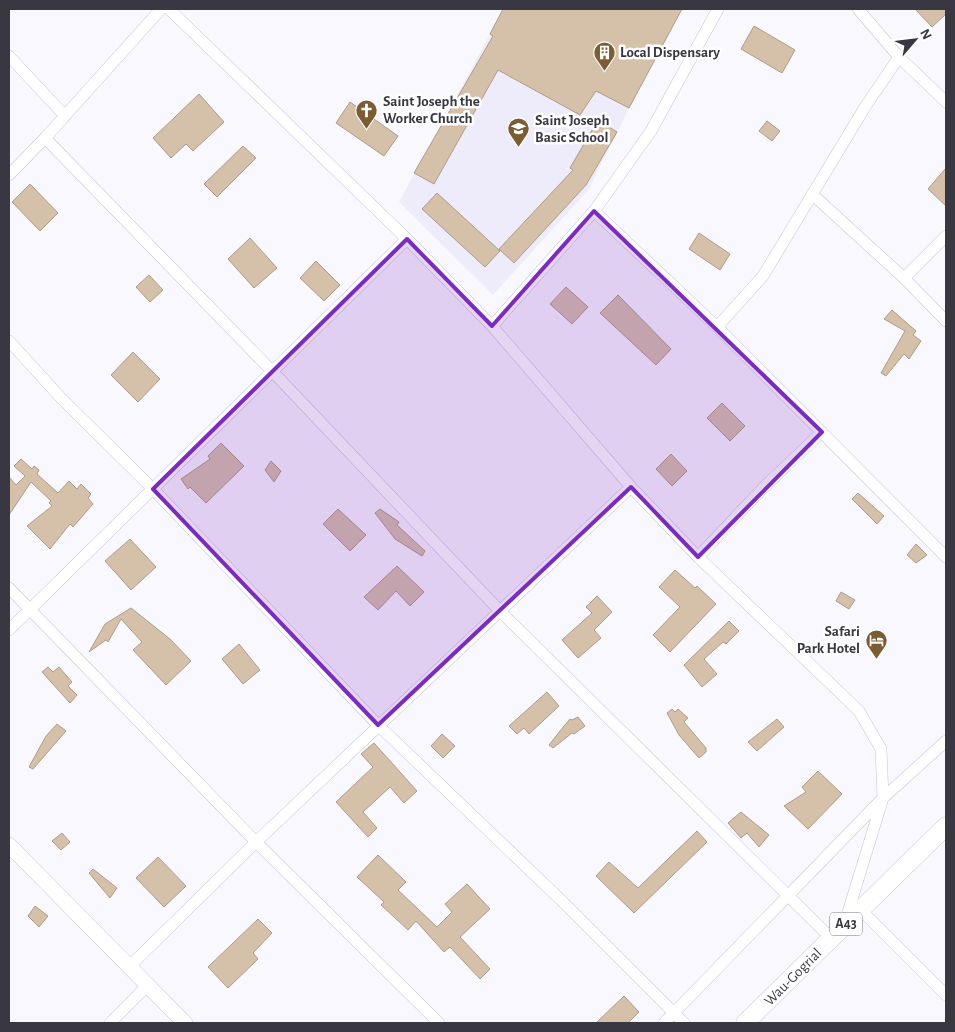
<svg xmlns="http://www.w3.org/2000/svg" width="955" height="1032" viewBox="0 0 955 1032" font-family="'Alegreya Sans',sans-serif">
	<style>
		.built { fill: #eeecfb }
		.building { fill: #d5c1a9; stroke: #af9c86 }
		.lines { fill: none; stroke-linecap: round; stroke-linejoin: round }
		.street-casing { stroke: #c6c2de; stroke-width: 12 }
		.secondary-casing { stroke: #c6c2de; stroke-width: 16 }
		.primary-casing { stroke: #c6c2de; stroke-width: 19 }
		.street { stroke: #fff; stroke-width: 11 }
		.secondary { stroke: #fff; stroke-width: 15 }
		.primary { stroke: #fff; stroke-width: 18 }
		.marked { fill: #7b2cbf; fill-opacity: 0.2; stroke: #7b2cbf; stroke-width: 4; stroke-linejoin: round }
		.labels { text-anchor: middle; dominant-baseline: central; stroke-width: 5; stroke-linejoin: round; paint-order: stroke }
		.shield { fill: #fff; stroke: #74737b; stroke-width: 1 }
		.shield-label { font-size: 14px; font-weight: bold; fill: #393742 }
		.poi-label { font-size: 15px; font-weight: bold; fill: #393742; stroke: #fff; text-anchor: start }
		.street-label { font-size: 15px; fill: #393742; stroke: #fff }
	</style>
	<rect width="100%" height="100%" fill="#f9f8fe"/>
	<path class="built" d="M 490,34 L 629,108 L 589,189 L 493,295 L 399,202 Z"/>
	<path class="building" d="M 503,9 L 682,9 L 629,108 L 596,91 L 580,115 L 498,70 L 434,184 L 414,173 L 493,36 L 490,34 Z
		M 915,9 L 946,9 L 946,14 L 932,27 Z
		M 754,26 L 795,50 L 782,73 L 741,49 Z
		M 199,94 L 224,122 L 193,151 L 186,144 L 171,158 L 153,138 Z
		M 350,102 L 398,136 L 384,156 L 336,123 Z
		M 598,120 L 617,132 L 586,185 L 514,263 L 499,249 L 573,170 L 570,168 Z
		M 767,121 L 780,131 L 772,141 L 759,131 Z
		M 243,146 L 256,158 L 217,197 L 204,184 Z
		M 946,168 L 946,206 L 928,189 Z
		M 30,184 L 58,213 L 40,231 L 12,202 Z
		M 437,193 L 500,251 L 485,267 L 422,209 Z
		M 699,233 L 730,254 L 720,270 L 689,249 Z
		M 250,238 L 277,268 L 254,288 L 228,259 Z
		M 316,261 L 340,285 L 324,301 L 300,278 Z
		M 149,275 L 163,290 L 150,302 L 136,287 Z
		M 566,287 L 588,307 L 572,324 L 550,304 Z
		M 618,295 L 671,349 L 656,365 L 600,313 Z
		M 892,310 L 916,331 L 913,335 L 921,341 L 909,359 L 904,354 L 886,376 L 881,373 L 905,331 L 884,319 Z
		M 133,352 L 160,379 L 138,402 L 111,375 Z
		M 722,403 L 745,426 L 730,441 L 707,418 Z
		M 221,443 L 244,466 L 206,503 L 190,487 L 188,489 L 181,479 L 210,459 L 208,456 Z
		M 671,454 L 687,471 L 672,486 L 656,469 Z
		M 21,459 L 32,469 L 34,466 L 39,470 L 37,474 L 58,493 L 69,481 L 77,489 L 81,484 L 91,494 L 88,498 L 93,504 L 73,527 L 70,524 L 50,549 L 27,526 L 52,506 L 49,503 L 51,501 L 31,482 L 9,515 L 9,477 L 16,485 L 25,476 L 14,466 Z
		M 271,461 L 281,471 L 274,482 L 265,470 Z
		M 858,493 L 884,516 L 877,524 L 852,499 Z
		M 338,509 L 366,535 L 350,551 L 323,524 Z
		M 380,509 L 399,522 L 397,525 L 425,551 L 422,556 L 395,539 L 375,513 Z
		M 130,539 L 156,567 L 131,590 L 105,561 Z
		M 916,544 L 927,555 L 916,563 L 907,555 Z
		M 397,566 L 424,592 L 410,606 L 396,591 L 378,610 L 364,597 Z
		M 675,570 L 695,588 L 697,586 L 716,604 L 670,652 L 653,635 L 680,607 L 659,587 Z
		M 841,592 L 855,600 L 849,609 L 836,601 Z
		M 597,596 L 612,612 L 594,630 L 601,638 L 578,658 L 562,640 L 592,613 L 586,607 Z
		M 131,608 L 170,639 L 191,661 L 166,685 L 133,650 L 142,642 L 121,619 L 108,642 L 106,640 L 89,652 L 105,624 Z
		M 729,621 L 739,631 L 726,644 L 723,642 L 704,659 L 717,674 L 702,687 L 684,665 Z
		M 239,644 L 260,670 L 243,684 L 222,659 Z
		M 48,667 L 53,672 L 59,667 L 72,682 L 68,686 L 77,695 L 70,703 L 42,672 Z
		M 547,692 L 559,706 L 529,734 L 524,728 L 517,734 L 509,726 Z
		M 672,709 L 675,712 L 678,709 L 688,718 L 684,722 L 706,748 L 706,752 L 699,758 L 679,735 L 667,713 Z
		M 578,717 L 585,726 L 574,734 L 572,733 L 553,748 L 549,745 L 564,726 L 570,719 L 572,720 Z
		M 777,719 L 784,727 L 757,751 L 748,742 Z
		M 57,724 L 66,731 L 33,769 L 29,767 L 46,736 Z
		M 442,734 L 455,746 L 443,758 L 431,746 Z
		M 374,743 L 417,791 L 404,803 L 390,787 L 363,812 L 377,828 L 368,837 L 336,802 L 373,767 L 361,754 Z
		M 818,771 L 842,794 L 808,829 L 784,806 L 806,792 L 802,787 Z
		M 741,812 L 769,835 L 759,847 L 747,833 L 741,838 L 728,823 Z
		M 697,831 L 707,842 L 634,913 L 596,876 L 609,862 L 638,888 Z
		M 62,833 L 70,842 L 61,850 L 52,841 Z
		M 378,855 L 406,882 L 398,890 L 437,927 L 452,912 L 445,904 L 467,884 L 490,909 L 460,937 L 490,969 L 480,979 L 450,947 L 444,952 L 416,921 L 408,930 L 381,905 L 384,902 L 357,877 Z
		M 158,857 L 186,886 L 164,907 L 136,878 Z
		M 93,869 L 117,888 L 110,898 L 89,873 Z
		M 35,906 L 48,916 L 39,927 L 28,916 Z
		M 258,919 L 272,933 L 253,953 L 258,959 L 228,988 L 208,967 Z
		M 624,996 L 639,1012 L 628,1023 L 596,1023 Z"/>
	<g class="lines">
		<defs>
			<path id="street" d="M 169,9 L 407,239 L 492,326 L 631,487 L 698,557 L 859,711 L 881,749 L 883,798 L 845,922
				M 858,9 L 899,57 L 946,102
				M 9,56 L 65,116
				M 45,138 L 273,372 L 499,610 L 832,939
				M 9,175 L 45,138 L 161,9
				M 812,194 L 904,278 L 946,321
				M 594,211 L 717,327 L 946,557
				M 904,278 L 946,236
				M 492,326 L 594,211 L 651,131 L 718,9
				M 717,327 L 763,276 L 865,107 L 899,57
				M 9,341 L 61,398 L 153,489 L 378,725 L 563,902 L 684,1023
				M 698,557 L 763,488 L 822,432
				M 9,588 L 256,842 L 439,1023
				M 9,630 L 407,239
				M 861,910 L 946,995
				M 129,967 L 256,842 L 631,487
				M 110,1023 L 147,986
				M 664,1023 L 883,798 L 946,741"/>
			<path id="secondary" d="M 9,845 L 185,1023"/>
			<path id="primary" d="M 745,1023 L 946,826"/>
		</defs>
		<use href="#street" class="street-casing"/>
		<use href="#secondary" class="secondary-casing"/>
		<use href="#primary" class="primary-casing"/>
		<use href="#street" class="street"/>
		<use href="#secondary" class="secondary"/>
		<use href="#primary" class="primary"/>
	</g>
	<path class="marked" d="M 594,211 L 822,432 L 698,557 L 631,487 L 378,725 L 153,489 L 407,239 L 492,326 Z"/>
	<defs>
		<symbol id="building-pin" viewBox="-11 -11 22 30"><path d="M0 17L-7.5 6A9.5 9.5 0 1 1 7.5 6Z" fill="#7c5c32" stroke="#fff"/><path d="M-4-6H4V6H1V3H-1V6H-4ZM-2.5-4.3h1.7v1.8h-1.7ZM.8-4.3h1.7v1.8H.8ZM-2.5-1h1.7V.8h-1.7ZM.8-1h1.7V.8H.8Z" fill="#fff"/></symbol>
		<symbol id="church-pin" viewBox="-11 -11 22 30"><path d="M0 17L-7.5 6A9.5 9.5 0 1 1 7.5 6Z" fill="#7c5c32" stroke="#fff"/><path d="M-1.2-6h2.4v3.5h3.3v2.4h-3.3V6h-2.4V-.1h-3.3v-2.4h3.3Z" fill="#fff"/></symbol>
		<symbol id="university-pin" viewBox="-11 -11 22 30"><path d="M0 17L-7.5 6A9.5 9.5 0 1 1 7.5 6Z" fill="#7c5c32" stroke="#fff"/><path d="M0-5L7-2L0 1L-7-2ZM-4 1L0 2.5L4 1V4Q0 6-4 4Z" fill="#fff"/></symbol>
		<symbol id="hotel-pin" viewBox="-11 -11 22 30"><path d="M0 17L-7.5 6A9.5 9.5 0 1 1 7.5 6Z" fill="#7c5c32" stroke="#fff"/><path d="M-6-4.5h1.5V1H6V5H4.5V3h-9V5H-6ZM-4 0a1.8 1.8 0 1 1 3.6 0ZM.5 0V-2.5h3Q6-2.5 6 0Z" fill="#fff"/></symbol>
	</defs>
	<g fill-rule="evenodd">
		<use href="#building-pin" x="592" y="40" width="25" height="34"/>
		<use href="#church-pin" x="354" y="98" width="25" height="34"/>
		<use href="#university-pin" x="506" y="116" width="25" height="34"/>
		<use href="#hotel-pin" x="864" y="628" width="25" height="34"/>
	</g>
	<g class="labels">
		<rect class="shield" x="830" y="912.5" width="32" height="23" rx="4"/>
		<g class="shield-label">
			<text x="846" y="924">A43</text>
		</g>
		<g class="poi-label">
			<text x="620" y="52">Local Dispensary</text>
			<text x="383" y="101">Saint Joseph the<tspan x="383" dy="17">Worker Church</tspan></text>
			<text x="535" y="120">Saint Joseph<tspan x="535" dy="17">Basic School</tspan></text>
			<text x="860" y="631" text-anchor="end">Safari<tspan x="860" dy="17">Park Hotel</tspan></text>
		</g>
		<g class="street-label">
			<text transform="translate(793 977) rotate(-45)">Wau-Gogrial</text>
		</g>
	</g>
	<rect width="955" height="1032" fill="none" stroke="#393742" stroke-width="20"/>
	<g transform="translate(915 40) rotate(62)" stroke="#ffffff" stroke-width="4" paint-order="stroke">
	<path d="M0-4L9 19L0 12L-9 19Z" fill="#393742"/>
	<text y="-8" font-size="14" font-weight="bold" text-anchor="middle" fill="#393742">N</text>
	</g>
</svg>
